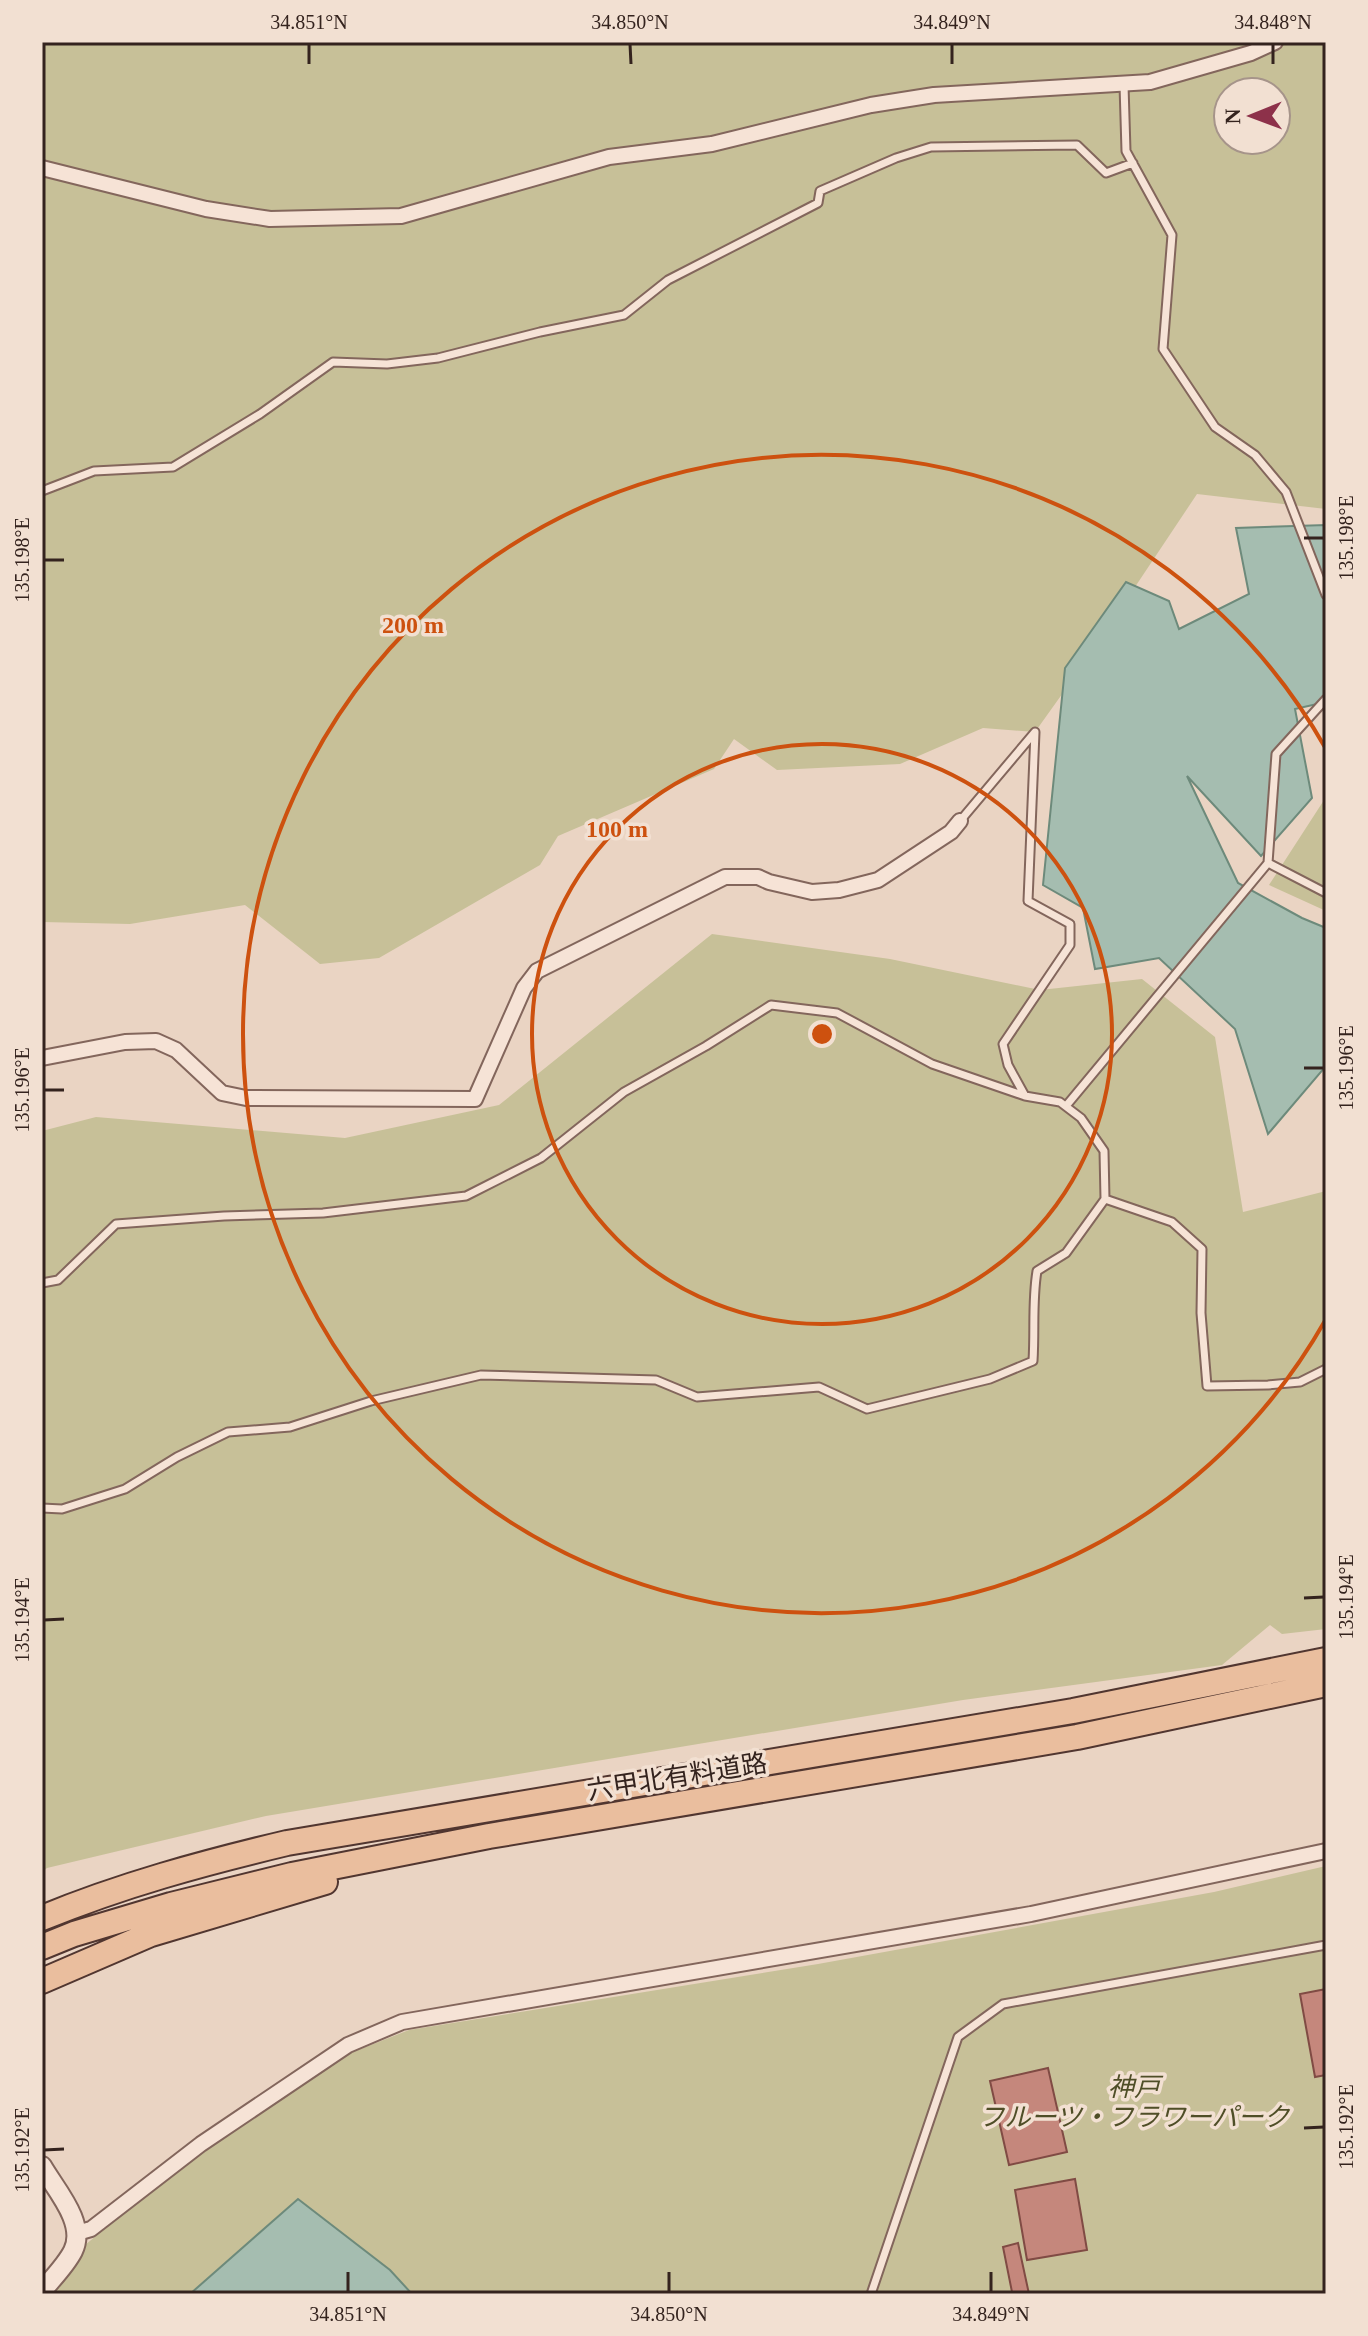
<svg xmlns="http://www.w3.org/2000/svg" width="1368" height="2336" viewBox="0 0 1368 2336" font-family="'Times New Roman','Noto Sans JP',serif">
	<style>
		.green { fill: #c7c098; fill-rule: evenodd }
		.water { fill: #a5bdb0; stroke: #6d8a7b; stroke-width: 2 }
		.building { fill: #c5877c; stroke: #804b44; stroke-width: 2 }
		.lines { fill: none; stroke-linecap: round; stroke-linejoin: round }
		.service-casing { stroke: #83665c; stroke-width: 11 }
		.minor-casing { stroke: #83665c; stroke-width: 18 }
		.tertiary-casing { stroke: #83665c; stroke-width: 22 }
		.primary-casing { stroke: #513630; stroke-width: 28 }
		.service { stroke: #f6e3d6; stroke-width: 7 }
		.minor { stroke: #f6e3d6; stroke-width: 14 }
		.tertiary { stroke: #f6e3d6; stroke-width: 18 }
		.primary { stroke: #eabe9e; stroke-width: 24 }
		.ticks { fill: none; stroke: #34231e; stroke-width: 3 }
		.ring { fill: none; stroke: #cd510f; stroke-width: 4 }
		.labels { text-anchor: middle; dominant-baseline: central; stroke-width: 7; stroke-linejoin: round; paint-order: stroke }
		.street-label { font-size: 26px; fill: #34231e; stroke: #f2e0d2 }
		.park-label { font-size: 26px; font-style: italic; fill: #4f4e27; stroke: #f2e0d2 }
		.centre { fill: #cd510f; stroke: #f2e0d2; stroke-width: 4 }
		.ring-label { font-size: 24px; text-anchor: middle; font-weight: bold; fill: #cd510f; stroke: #f2e0d2; stroke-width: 7; stroke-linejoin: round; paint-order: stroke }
		.neatline { fill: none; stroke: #34231e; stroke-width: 3 }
		.ticks-label { font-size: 20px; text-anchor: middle; fill: #34231e }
	</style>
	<rect width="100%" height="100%" fill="#ead4c3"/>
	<path class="green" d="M 42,42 L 1326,42 L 1326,509 L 1197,494 L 1085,662 L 1035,732 L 983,728 L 900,764 L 777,770 L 734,739 L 714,769 L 558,836 L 540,865 L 379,958 L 320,964 L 245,905 L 130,924 L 42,922 ZM 1228,92 L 1276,92 L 1276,140 L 1228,140 Z
		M 1326,797 L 1326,911 L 1269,885 Z
		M 712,934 L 890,959 L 1040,990 L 1142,979 L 1215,1037 L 1243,1212 L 1326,1191 L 1326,1629 L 1282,1634 L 1270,1625 L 1222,1665 L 963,1700 L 266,1816 L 47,1868 L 42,1872 L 42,1131 L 96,1117 L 345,1138 L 499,1105 Z
		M 1326,1866 L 1326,2294 L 47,2294 L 80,2249 L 214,2140 L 353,2052 L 409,2030 L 818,1964 L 1214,1892 Z"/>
	<path class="water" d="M 1326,525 L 1326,702 L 1295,709 L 1312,798 L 1261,856 L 1187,776 L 1238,883 L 1302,918 L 1326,928 L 1326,1066 L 1268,1134 L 1235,1029 L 1159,958 L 1095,969 L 1083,908 L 1043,885 L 1065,668 L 1126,582 L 1169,601 L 1179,629 L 1249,594 L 1236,528 Z
		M 298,2199 L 390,2270 L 412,2294 L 190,2294 Z"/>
	<path class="building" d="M 1326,1989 L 1326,2075 L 1315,2077 L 1300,1994 Z
		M 1048,2068 L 1067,2152 L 1009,2165 L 990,2081 Z
		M 1075,2179 L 1087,2250 L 1027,2260 L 1015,2190 Z
		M 1018,2243 L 1029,2294 L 1005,2294 L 1012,2292 L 1003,2247 Z"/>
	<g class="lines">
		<defs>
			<path id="service" d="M 1124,85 L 1126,151 L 1172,235 L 1163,349 L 1215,427 L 1255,455 L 1286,492 L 1326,595
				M 42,491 L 94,471 L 173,467 L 260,414 L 333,362 L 387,364 L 438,358 L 540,332 L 624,315 L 668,280 L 818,203 L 820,191 L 896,158 L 931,147 L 1077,145 L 1106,173 L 1133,163
				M 1326,699 L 1276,754 L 1268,863 L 1326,893
				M 1066,1106 L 1268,863
				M 1105,1199 L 1172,1222 L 1202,1249 L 1201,1313 L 1207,1386 L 1268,1385 L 1300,1382 L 1326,1369
				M 42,1283 L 58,1280 L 116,1224 L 224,1216 L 323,1213 L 466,1196 L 541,1158 L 624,1092 L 706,1046 L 771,1005 L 837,1013 L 932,1064 L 1025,1096
				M 42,1508 L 62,1509 L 125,1489 L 177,1457 L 228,1432 L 290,1427 L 371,1401 L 481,1375 L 656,1380 L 697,1397 L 819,1387 L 867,1409 L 990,1379 L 1033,1361 C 1035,1330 1032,1301 1037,1271 L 1066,1253 L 1105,1199 L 1104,1151 L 1081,1118 L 1060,1102 L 1025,1096 L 1008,1065 L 1003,1044 L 1070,945 L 1070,924 L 1028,901 L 1035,732 L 960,821
				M 871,2294 L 958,2037 L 1003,2004 L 1326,1945"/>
			<path id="minor" d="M 42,168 L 206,209 L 270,219 L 401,216 L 609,157 L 712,144 L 871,105 L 934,95 L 1150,82 L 1251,53 L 1275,42
				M 42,1058 L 125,1042 L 156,1041 L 176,1050 L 222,1093 L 246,1098 L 475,1099 L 524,988 L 537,971 L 725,877 L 758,877 L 769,882 L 812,892 L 839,890 L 878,880 L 951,832 L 960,821
				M 77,2233 L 91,2229 L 201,2144 L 348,2045 L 402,2022 L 1031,1914 L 1326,1851"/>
			<path id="tertiary" d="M 42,2166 C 55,2189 87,2223 73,2251 C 66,2265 52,2279 42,2291"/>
			<path id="primary" d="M 42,1918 C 122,1885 203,1863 287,1843 L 1073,1711 L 1326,1660
				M 42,1947 L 74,1934 L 171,1905 L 292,1875 L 489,1836 L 1077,1737 L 1326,1684
				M 42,1981 L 151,1934 L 325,1882"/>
		</defs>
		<use href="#service" class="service-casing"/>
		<use href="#minor" class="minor-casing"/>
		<use href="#tertiary" class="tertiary-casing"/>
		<use href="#primary" class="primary-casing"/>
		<use href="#service" class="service"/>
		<use href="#minor" class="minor"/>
		<use href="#tertiary" class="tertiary"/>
		<use href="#primary" class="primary"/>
	</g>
	<path class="ticks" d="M 309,44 L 309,64M 630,44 L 631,64M 952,44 L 952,64M 1273,44 L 1273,64M 1304,538 L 1324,538M 44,560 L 64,560M 1304,1068 L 1324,1068M 44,1090 L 64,1090M 1304,1598 L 1324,1597M 44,1620 L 64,1619M 1304,2128 L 1324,2127M 44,2150 L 64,2149M 348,2272 L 348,2292M 669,2272 L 669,2292M 991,2272 L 991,2292"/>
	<g class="ring">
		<circle cx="822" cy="1034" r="290"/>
		<path d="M1326 1319A579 579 0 1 1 1326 749"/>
	</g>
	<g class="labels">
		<g class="street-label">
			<text transform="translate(677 1777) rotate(-9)">六甲北有料道路</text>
		</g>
		<g class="park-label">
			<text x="1134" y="2087">神戸<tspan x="1134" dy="30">フルーツ・フラワーパーク</tspan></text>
		</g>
	</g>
	<circle cx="822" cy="1034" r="12" class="centre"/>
	<g class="ring-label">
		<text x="413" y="633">200 m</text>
		<text x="617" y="837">100 m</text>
	</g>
	<rect width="1368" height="2336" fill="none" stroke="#f2e0d2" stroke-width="88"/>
	<g transform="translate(1252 116) rotate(269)"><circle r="38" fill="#f2e0d2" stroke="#a6948a" stroke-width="2"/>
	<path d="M0-6L14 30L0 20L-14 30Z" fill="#8d314a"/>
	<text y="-12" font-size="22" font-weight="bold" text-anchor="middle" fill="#34231e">N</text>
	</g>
	<rect x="44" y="44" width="1280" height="2248" class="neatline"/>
	<g class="ticks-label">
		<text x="309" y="29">34.851°N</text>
		<text x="630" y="29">34.850°N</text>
		<text x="952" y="29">34.849°N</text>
		<text x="1273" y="29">34.848°N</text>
		<text transform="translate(1346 538) rotate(-90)" y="7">135.198°E</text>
		<text transform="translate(22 560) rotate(-90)" y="7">135.198°E</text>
		<text transform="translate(1346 1068) rotate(-90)" y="7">135.196°E</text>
		<text transform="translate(22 1090) rotate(-90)" y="7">135.196°E</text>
		<text transform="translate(1346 1597) rotate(-90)" y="7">135.194°E</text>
		<text transform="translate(22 1620) rotate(-90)" y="7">135.194°E</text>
		<text transform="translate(1346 2127) rotate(-90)" y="7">135.192°E</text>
		<text transform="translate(22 2150) rotate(-90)" y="7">135.192°E</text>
		<text x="348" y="2321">34.851°N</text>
		<text x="669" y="2321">34.850°N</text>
		<text x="991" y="2321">34.849°N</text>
	</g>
</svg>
